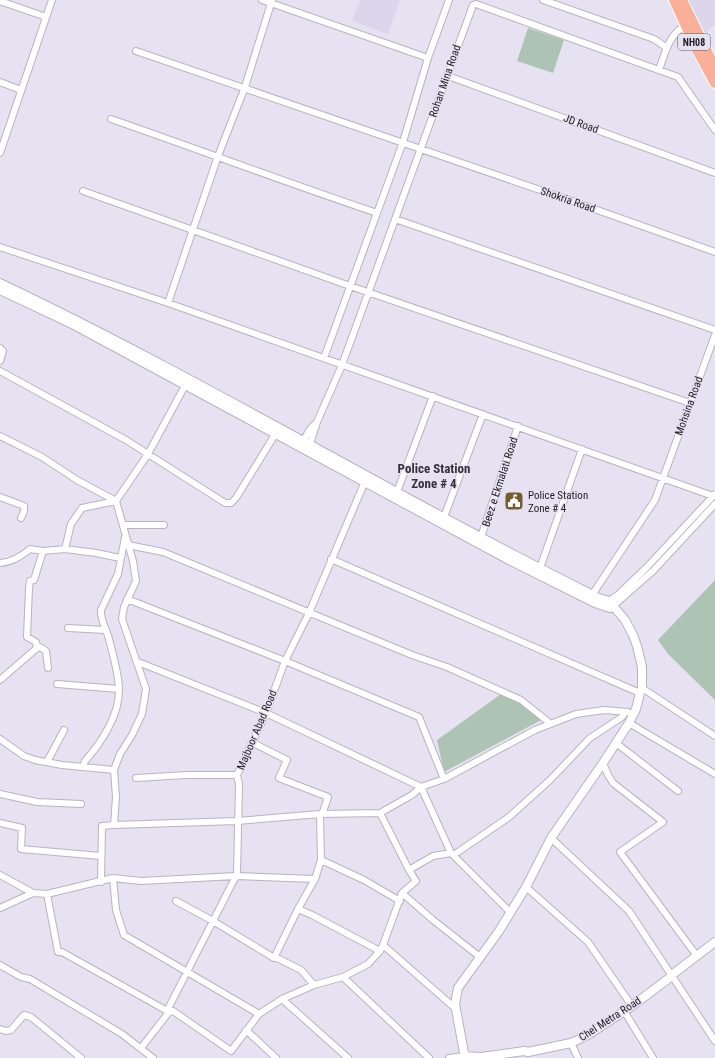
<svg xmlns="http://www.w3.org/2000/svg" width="715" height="1058" viewBox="0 0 715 1058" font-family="'Roboto Condensed',sans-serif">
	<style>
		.built { fill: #dcd5eb }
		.green { fill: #adc4b5 }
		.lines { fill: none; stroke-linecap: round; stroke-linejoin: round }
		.minor-casing { stroke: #b7b3c1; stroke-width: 8 }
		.tertiary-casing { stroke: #b7b3c1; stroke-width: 10 }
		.trunk-casing { stroke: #fff; stroke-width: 12 }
		.minor { stroke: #fff; stroke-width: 6 }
		.tertiary { stroke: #fff; stroke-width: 8 }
		.trunk { stroke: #fab098; stroke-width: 10 }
		.labels { text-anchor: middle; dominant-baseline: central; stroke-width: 3; stroke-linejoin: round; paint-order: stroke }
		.shield { fill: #e7e2f1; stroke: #5b5961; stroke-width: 1 }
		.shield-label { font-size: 10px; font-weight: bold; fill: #1f1e23 }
		.street-label { font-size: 11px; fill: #1f1e23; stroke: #e7e2f1 }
		.poi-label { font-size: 11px; fill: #1f1e23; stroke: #e7e2f1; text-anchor: start }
		.quarter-label { font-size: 13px; font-weight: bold; fill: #33303b; stroke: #e7e2f1 }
	</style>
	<rect width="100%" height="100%" fill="#e7e2f1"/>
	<path class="built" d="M 360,0 L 400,0 L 388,34 L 352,21 Z
		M 687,0 L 715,0 L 715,24 L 704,33 Z"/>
	<path class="green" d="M 528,28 L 564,40 L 553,73 L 517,61 Z
		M 715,580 L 715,700 L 668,654 L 658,640 Z
		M 501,694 L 520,702 L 543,719 L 444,772 L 437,740 Z"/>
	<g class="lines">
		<defs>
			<path id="minor" d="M 262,0 L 428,58
				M 543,0 L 654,39 L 667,48
				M 0,1 L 46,17
				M 136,51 L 572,201 L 715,252
				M 659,70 C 665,53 669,34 686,25
				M 448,76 L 715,173
				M 0,82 L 21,90
				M 111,119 C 200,150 288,183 377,213
				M 0,153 L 52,0
				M 83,191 L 350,286 L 690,403
				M 395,219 L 715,330
				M 0,247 L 168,303 L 713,496
				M 168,303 L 218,156 L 245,87 L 272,0
				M 0,348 L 3,351 L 0,361
				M 324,358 L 403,142 L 428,58 L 449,0
				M 0,371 L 126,440 L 225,503 L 231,503 L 236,498 L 276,433
				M 0,436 L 42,457 L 77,480 L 116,501
				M 301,445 L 310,429 L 316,423
				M 309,447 L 317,422 L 342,365 L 473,5 L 476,4 L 678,77 L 715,130
				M 397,492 L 433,396
				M 0,497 L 24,506 L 24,511 L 21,518
				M 444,517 L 483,414
				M 123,525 L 164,525
				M 481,537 L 518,426
				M 128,545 L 163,552 L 412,655 L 447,667 L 521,700 L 551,724
				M 65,549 L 96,553 L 120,558
				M 331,559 L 640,693
				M 0,563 C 12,562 20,557 30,549 L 43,551 L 65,549 L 71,524 L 82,508 L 116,501
				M 540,568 L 582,449
				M 592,595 L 655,500 L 715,335
				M 127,599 L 285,661 L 419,717 L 444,779
				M 609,601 L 619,594 L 648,566 L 715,494
				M 613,606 L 653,571 L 715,504
				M 68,628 L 106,630
				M 37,648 L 36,642 L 27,637 L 29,588 L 30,581 L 34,580 L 43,551
				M 138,662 L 266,713 L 421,787 L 451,853 L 510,912
				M 0,680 L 37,648 L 40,647 L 46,651 L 48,668
				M 57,684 L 119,689
				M 642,688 L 715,736
				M 629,723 L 715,774
				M 0,739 L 24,756 L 35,760 L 62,765 L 114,770 L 120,754 L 132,735 L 142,714 L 146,689 L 122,619 L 124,607 L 136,581 L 133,561 L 116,501 L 148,454 L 187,382
				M 616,743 L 678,791
				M 47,762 L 64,730
				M 603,763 L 608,775 L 613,783 L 663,822 L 620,852 L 697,956
				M 83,767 L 85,761 C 102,742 120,714 119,688 C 118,671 113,655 109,639 C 107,630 100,620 101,610 L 118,574 L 125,537
				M 114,770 L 116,797 L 114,825 L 237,821 L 320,814 L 380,813 L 412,795 L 421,787 L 444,779 L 535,730 L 576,714 L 604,710 L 628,712
				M 136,778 L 186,775 L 237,775
				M 0,794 L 37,802 L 81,804
				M 380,813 L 409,870
				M 0,823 L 22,828 L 21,849 L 101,856
				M 551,838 L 629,911 L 715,1041
				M 321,860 L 364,880 L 400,901
				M 0,875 L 33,893
				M 113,878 L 116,910 L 124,935 L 259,1014
				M 101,882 L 102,826 L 114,825
				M 526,887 L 588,942 L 632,1006
				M 402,893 L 433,920 L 480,957
				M 47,894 L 58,952 L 62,952 L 169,1012 L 173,1011 L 231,1051 L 259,1014 L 282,999 L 314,985 L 343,977 L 368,964 L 380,951 L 383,945 L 402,893 L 416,881 L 409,870 L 433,856 L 451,853 L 453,855 L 458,852 L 509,817 L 550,780 L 590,738 L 622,717 L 626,712
				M 176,901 L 213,921 L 274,958 L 277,958 L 301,970 L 314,985
				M 0,908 L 33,893 L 47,894 L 113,878 L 141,881 L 235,876 L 315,879 L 321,860 L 320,814 L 323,812 L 328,797 L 279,778 L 287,760 L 253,743
				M 298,909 L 312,915 L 380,951
				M 383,945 L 456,1009
				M 274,958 L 298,909 L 315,879
				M 0,965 L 21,977 L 30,979 L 122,1034 L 153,1058
				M 343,977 L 429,1058
				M 282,999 L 348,1058
				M 624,1011 L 653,1058
				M 0,1029 L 6,1031 L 11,1030 L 24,1015 L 31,1017 L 81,1058
				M 246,1030 L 276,1058
				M 571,1043 L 578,1058
				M 141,1048 L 169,1012 L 169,1007 L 237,874 L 239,784 L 237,775 L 266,713 L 285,661 L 309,613 L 366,479
				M 449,1058 L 464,1056"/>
			<path id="tertiary" d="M 0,283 C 204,380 397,498 599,598 L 609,601 L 625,620 L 633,635 L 637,646 L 642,667 L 642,688 L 640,693 L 636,709 L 629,723 L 603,763 L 551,838 L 526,887 L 499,931 L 458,988 L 455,1004 L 465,1058
				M 0,290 L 74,325 L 509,560 L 595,603 L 610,608 L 613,606
				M 464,1056 L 481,1057 L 524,1051 L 528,1052 L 571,1043 L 588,1035 L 632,1006 L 672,976 L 673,974 L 715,942"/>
			<path id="trunk" d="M 674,0 L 696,48 L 715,83
				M 682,0 L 715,68"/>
		</defs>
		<use href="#minor" class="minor-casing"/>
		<use href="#tertiary" class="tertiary-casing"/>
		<use href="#trunk" class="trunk-casing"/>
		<use href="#minor" class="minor"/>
		<use href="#tertiary" class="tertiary"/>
		<use href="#trunk" class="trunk"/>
	</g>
	<defs>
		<symbol id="civic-square" viewBox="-11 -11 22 22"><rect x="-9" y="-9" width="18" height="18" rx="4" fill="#775c2e" stroke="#e7e2f1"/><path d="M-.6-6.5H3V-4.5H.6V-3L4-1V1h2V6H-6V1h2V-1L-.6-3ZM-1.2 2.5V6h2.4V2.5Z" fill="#fff"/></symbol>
	</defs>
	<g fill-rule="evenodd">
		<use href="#civic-square" x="503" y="490" width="22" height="22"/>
	</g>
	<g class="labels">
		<rect class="shield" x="678" y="34" width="32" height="16" rx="3"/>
		<g class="shield-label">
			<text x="694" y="42">NH08</text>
		</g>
		<g class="street-label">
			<text transform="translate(445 81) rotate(-71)">Rohan Mina Road</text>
			<text transform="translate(581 124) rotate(20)">JD Road</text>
			<text transform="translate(568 200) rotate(19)">Shokria Road</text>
			<text transform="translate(689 406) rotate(-70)">Mohsina Road</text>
			<text transform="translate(500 482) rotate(-72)">Beez e Ekmalati Road</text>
			<text transform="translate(257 730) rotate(-67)">Majboor Abad Road</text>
			<text transform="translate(610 1019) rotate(-33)">Chel Metra Road</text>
		</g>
		<g class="poi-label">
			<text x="528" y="495">Police Station<tspan x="528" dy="13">Zone # 4</tspan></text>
		</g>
		<g class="quarter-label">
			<text x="434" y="468">Police Station<tspan x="434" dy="15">Zone # 4</tspan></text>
		</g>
	</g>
</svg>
